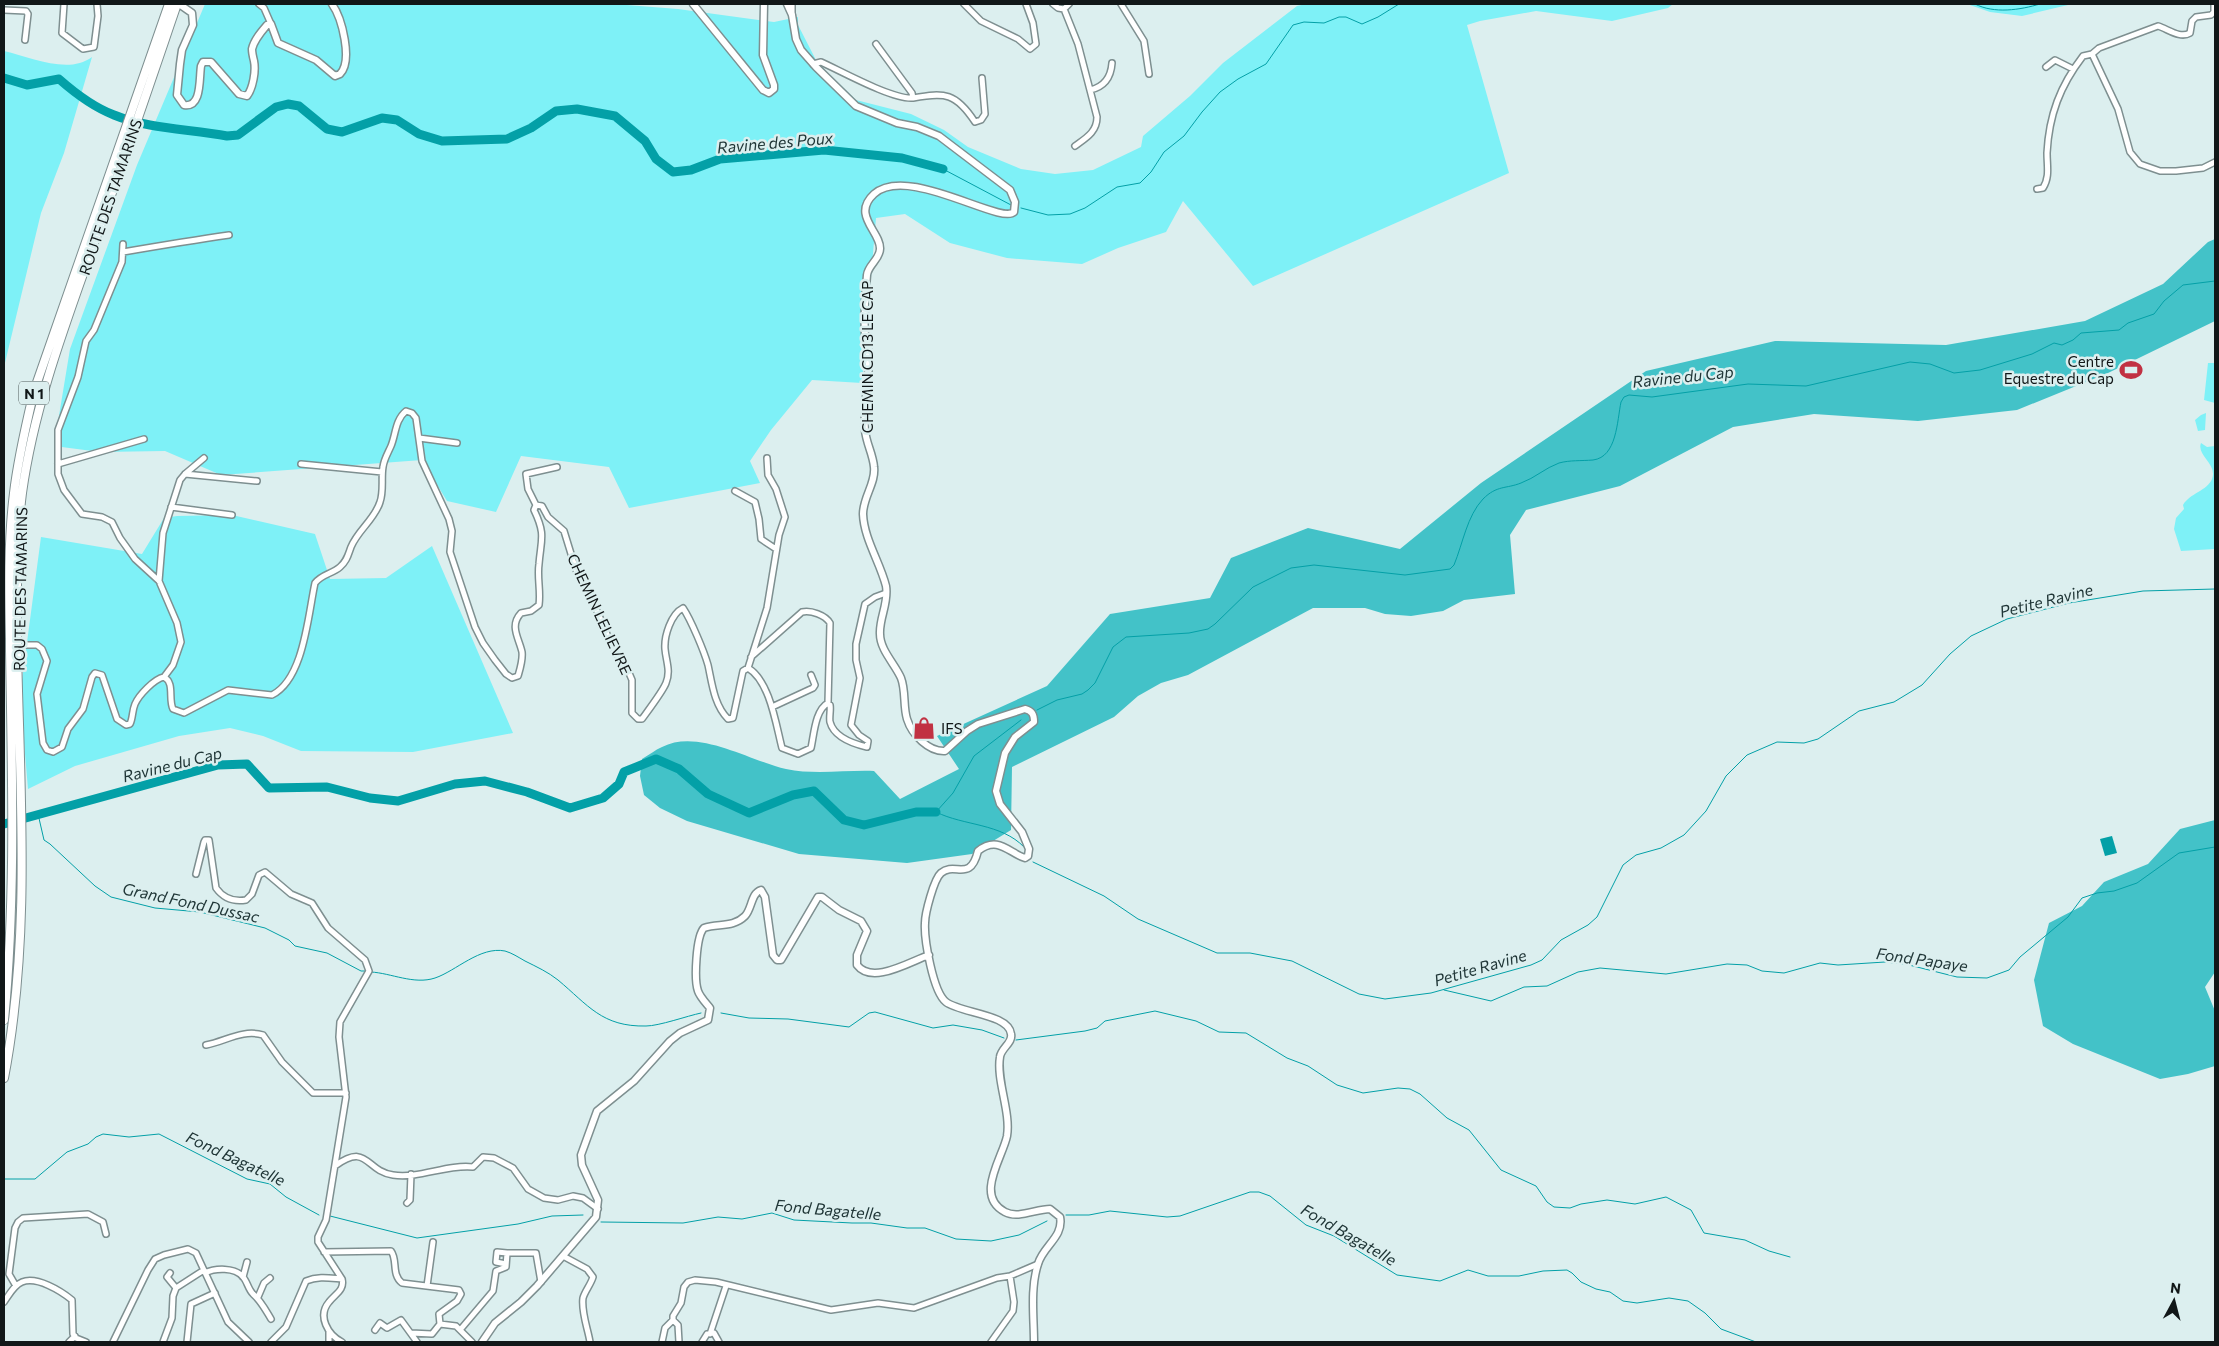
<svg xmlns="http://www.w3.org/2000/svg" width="2219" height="1346" viewBox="0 0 2219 1346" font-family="Commissioner,sans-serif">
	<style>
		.green { fill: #7ef1f7 }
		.forest { fill: #43c2c8 }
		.water { fill: #03a0a7 }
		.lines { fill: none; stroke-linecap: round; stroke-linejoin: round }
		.stream { stroke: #03a0a7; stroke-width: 1 }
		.river { stroke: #03a0a7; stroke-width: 9 }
		.minor-casing { stroke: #7e8f90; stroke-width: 8 }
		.major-casing { stroke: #7e8f90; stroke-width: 9 }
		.highway-casing { stroke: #7e8f90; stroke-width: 10 }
		.minor { stroke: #fff; stroke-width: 5 }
		.major { stroke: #fff; stroke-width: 6 }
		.highway { stroke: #fff; stroke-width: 8 }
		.highway-bridge-casing { stroke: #7e8f90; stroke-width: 10; stroke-linecap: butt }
		.highway-bridge { stroke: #fff; stroke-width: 8 }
		.labels { text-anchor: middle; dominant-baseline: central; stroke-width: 5; stroke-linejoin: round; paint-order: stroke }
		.shield { fill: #dcefef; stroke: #4e5858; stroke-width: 1 }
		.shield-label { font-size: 14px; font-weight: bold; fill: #111718 }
		.street-label { font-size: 15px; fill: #111718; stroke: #dcefef }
		.poi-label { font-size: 15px; fill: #111718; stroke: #dcefef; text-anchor: end }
		.water-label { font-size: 16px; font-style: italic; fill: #203637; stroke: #dcefef }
	</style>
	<rect width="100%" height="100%" fill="#dcefef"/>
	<path class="green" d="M 205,4 L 614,4 L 678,9 L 774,22 L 798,17 L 798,25 L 817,62 L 856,100 L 911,114 L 944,130 L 968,147 L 1021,169 L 1055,174 L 1093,170 L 1141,147 L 1143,136 L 1190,96 L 1223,63 L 1297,6 L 1306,4 L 1673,4 L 1668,8 L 1612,21 L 1536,11 L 1480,21 L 1467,25 L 1509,173 L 1253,286 L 1183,201 L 1166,232 L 1118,248 L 1082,264 L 1007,258 L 950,243 L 905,214 L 876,218 L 862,383 L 812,380 L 771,430 L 750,461 L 760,483 L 629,508 L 609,467 L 521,456 L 496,512 L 447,501 L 422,460 L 221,475 L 165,451 L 100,452 L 54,446 L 70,349 L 137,165 Z
		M 1967,4 L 2068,4 L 2068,5 L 2022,16 L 1990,12 Z
		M 4,51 C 31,57 68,75 92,57 L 64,153 L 41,213 L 4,367 Z
		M 2208,363 L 2215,363 L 2215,403 L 2204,400 Z
		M 2206,413 L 2205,430 L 2198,431 L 2195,420 L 2201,415 Z
		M 2201,443 L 2207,447 L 2215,446 L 2215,549 L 2181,551 L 2174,529 L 2176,518 L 2184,509 L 2183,505 C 2190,493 2207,491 2212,479 C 2218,464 2196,455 2201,443 Z
		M 232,515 L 315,534 L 330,579 L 386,578 L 432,546 L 513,733 L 413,752 L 301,751 L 263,736 L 230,728 L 179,736 L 75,766 L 28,789 L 20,695 L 41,537 L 142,554 L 164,518 L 177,516 Z"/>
	<path class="forest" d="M 2215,239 L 2215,321 L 2108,373 L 2017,410 L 1918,421 L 1814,414 L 1733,427 L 1620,486 L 1526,510 L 1510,535 L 1515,594 L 1464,600 L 1443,611 L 1411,616 L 1385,614 L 1365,608 L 1313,608 L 1188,675 L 1161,683 L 1138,696 L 1114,717 L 1012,767 L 1011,830 L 972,854 L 907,863 L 799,854 L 687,821 L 660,808 L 644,795 L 640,776 L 642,759 C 649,755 655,750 662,747 C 698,728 750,761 786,769 C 814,775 845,770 874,771 L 900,799 L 959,769 L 937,736 L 1047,686 L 1110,614 L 1210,598 L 1231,558 L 1308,528 L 1400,549 L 1481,483 L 1646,371 L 1775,341 L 1946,345 L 2085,321 L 2163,284 L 2208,242 Z
		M 2215,820 L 2215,972 L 2205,987 L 2215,1011 L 2215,1066 L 2188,1074 L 2160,1079 L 2073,1044 L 2043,1026 L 2034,980 L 2049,923 L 2082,906 L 2104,882 L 2148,864 L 2180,829 Z"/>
	<path class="water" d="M 2112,836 L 2117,853 L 2105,856 L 2100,839 Z"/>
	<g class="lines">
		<path class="stream" d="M 1975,4 C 1994,14 2020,10 2040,4
			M 943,169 L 1011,205
			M 1021,208 L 1048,215 L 1070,214 L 1085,208 L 1117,187 L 1140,183 L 1151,172 L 1164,152 L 1184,136 L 1202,112 L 1220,92 L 1238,79 L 1266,64 L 1293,25 L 1304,22 L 1324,23 L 1339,17 L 1346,17 L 1362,24 L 1378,17 L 1399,4
			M 1037,710 L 1057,700 L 1082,694 L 1088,690 L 1095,683 L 1113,647 L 1126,637 L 1189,633 L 1208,629 L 1215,624 L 1253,587 L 1291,568 L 1314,565 L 1405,575 L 1450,569 L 1454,565 C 1463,543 1467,516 1483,499 C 1497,485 1506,489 1521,483 C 1535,478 1545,468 1559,463 C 1570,460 1581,461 1593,460 C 1617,457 1617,421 1621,402 L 1624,397 L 1629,395 L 1652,397 L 1748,384 L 1806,386 L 1910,362 L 1930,364 L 1954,373 L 1980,370 L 2032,354 L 2054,343 L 2062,345 L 2073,340 L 2081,333 L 2119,330 L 2128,323 L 2154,314 L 2164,301 L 2183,285 L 2215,281
			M 1021,720 L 974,756 L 953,793 L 936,812 C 964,826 1001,823 1024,847
			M 38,814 L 44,840 L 50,844 L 95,886 L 111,897 L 155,908 L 200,912 L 265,928 L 289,940 L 295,946 L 327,953 L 361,971 L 367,971
			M 1033,862 L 1104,896 L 1138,919 L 1217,953 L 1250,953 L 1292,961 L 1359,994 L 1385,999 L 1431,993 L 1531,965 L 1542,960 L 1561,940 L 1588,925 L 1597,917 L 1623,865 L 1636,855 L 1661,848 L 1684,835 L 1706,811 L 1726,776 L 1747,755 L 1777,742 L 1804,743 L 1818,739 L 1859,711 L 1894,702 L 1922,685 L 1950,654 L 1971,636 L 2007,619 L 2069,603 L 2143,591 L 2215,589
			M 371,972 C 391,973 414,985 435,978 C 456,971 480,946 505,951 C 512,953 518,957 525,961 C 537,967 548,972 558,980 C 588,1005 602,1027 646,1026 C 659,1026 687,1016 701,1013
			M 1444,990 L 1491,1001 L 1524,987 L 1547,986 L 1578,972 L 1600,968 L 1666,974 L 1727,964 L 1747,965 L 1762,971 L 1784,973 L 1820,963 L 1838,965 L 1885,962 L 1905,964 L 1957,977 L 1987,978 L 2009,970 L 2020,957 L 2068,917 L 2082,898 L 2097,893 L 2114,891 L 2137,883 L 2179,853 L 2215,847
			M 721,1013 L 749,1018 L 788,1019 L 849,1027 L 869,1013 L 875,1012 L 933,1028 L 953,1025 L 982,1030 L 1004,1038
			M 1016,1040 L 1085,1031 L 1097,1028 L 1105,1021 L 1155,1011 L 1196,1021 L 1219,1032 L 1246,1033 L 1287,1058 L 1308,1066 L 1337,1085 L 1363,1093 L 1398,1088 L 1410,1089 L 1420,1094 L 1447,1118 L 1469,1130 L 1501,1170 L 1536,1186 L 1547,1202 L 1554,1207 L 1570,1208 L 1581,1204 L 1607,1200 L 1635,1204 L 1666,1197 L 1691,1210 L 1704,1233 L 1745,1240 L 1769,1251 L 1790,1257
			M 4,1179 L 35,1179 L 67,1152 L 88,1144 L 96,1137 L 103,1134 L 129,1137 L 159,1134 L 247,1179 L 270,1184 L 286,1197 L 319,1215
			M 1066,1215 L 1089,1215 L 1110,1211 L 1167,1217 L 1180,1216 L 1250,1192 L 1259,1192 L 1270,1196 L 1306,1225 L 1334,1236 L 1397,1275 L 1440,1281 L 1468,1270 L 1488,1276 L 1519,1276 L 1543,1271 L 1567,1270 L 1572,1273 L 1581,1282 L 1596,1289 L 1610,1292 L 1623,1301 L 1637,1303 L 1669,1298 L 1688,1301 L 1705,1313 L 1721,1329 L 1756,1342
			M 330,1216 L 417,1238 L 518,1224 L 552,1216 L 583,1215
			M 601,1222 L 683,1223 L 718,1217 L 742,1219 L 772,1213 L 794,1220 L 852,1223 L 871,1223 L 907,1228 L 925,1228 L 956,1239 L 991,1241 L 1019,1235 L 1047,1221"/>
		<path class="river" d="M 4,78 L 27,85 L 59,79 C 76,94 93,107 114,115 C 148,129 191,129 227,136 L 238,135 L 276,107 L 288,104 L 299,106 L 327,129 L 342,132 L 382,118 L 397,120 L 419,134 L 442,141 L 507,139 L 531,128 L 556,111 L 577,109 L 615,116 L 645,141 L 656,159 L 673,172 L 691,170 L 720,159 L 824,150 L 902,158 L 943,169
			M 4,824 L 218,765 L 247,764 L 269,788 L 327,787 L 370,798 L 398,801 L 455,784 L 485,781 L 527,792 L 570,808 L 603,798 L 619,784 L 624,772 L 656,759 L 679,769 L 708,794 L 749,813 L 793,795 L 814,791 L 844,820 L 864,825 L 916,812 L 936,812"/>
		<defs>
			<path id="minor" d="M 64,4 L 62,33 L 83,49 L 94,47 L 98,16 L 97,4
				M 259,4 L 264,8 L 271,24
				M 964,4 L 981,21 L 1018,39 L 1030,49 L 1036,44 L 1033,23 L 1026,4
				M 1053,4 L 1058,8 L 1064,9 L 1069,4
				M 1121,4 L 1144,41 L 1149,74
				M 1064,9 L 1078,44 L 1097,117 C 1097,132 1086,138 1075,146
				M 4,10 L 26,11 L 28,14 L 25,40
				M 792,15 L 792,4
				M 2092,54 L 2099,48 L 2158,26 C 2168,29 2180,39 2190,33 L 2192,21 L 2196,17 L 2211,15 L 2214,12 L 2214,4
				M 813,64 L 821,62 C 841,71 893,100 913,98 L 912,93 L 876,44
				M 2046,67 L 2055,60 L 2073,69
				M 1090,90 C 1104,87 1111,77 1112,63
				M 913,98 C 945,92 956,93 975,122 L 981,120 L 985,114 L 982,78
				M 2037,189 L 2043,188 C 2050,177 2047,166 2047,153 C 2049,115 2060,86 2083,56 L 2092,54 L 2118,109 L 2130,152 L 2140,164 L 2160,171 L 2176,171 L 2203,168 L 2215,162
				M 123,244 L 122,262 L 94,330 L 86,341 L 78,377 L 58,430 L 58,474 L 64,490 L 82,514 L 102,517 L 112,522 L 120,538 L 135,559 L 159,581 L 177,623 L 181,642 L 173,665 L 164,677
				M 123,252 C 158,246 194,240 229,235
				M 419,438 L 457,443
				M 58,464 L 144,439
				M 301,464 L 382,472
				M 185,474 L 257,481
				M 735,491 L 755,502 L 759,519 L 761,539 L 776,549
				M 536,505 L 528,489 L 526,474 L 557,467
				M 171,507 L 232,515
				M 159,581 L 163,533 L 180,480 L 185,474 L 204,458
				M 4,645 L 37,645 L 42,649 L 47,661 L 37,694 L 43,743 L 47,750 L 53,752 L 62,747 L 68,729 L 83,709 L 92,677 L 95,673 L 102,675 L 117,719 L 126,725 L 130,724 C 133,718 132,711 135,704 C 139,695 154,679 164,677
				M 751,657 L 802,612 C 811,610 825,615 830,623 L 828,703
				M 748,668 L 767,608 L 779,535 L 785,517 L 776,489 L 768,475 L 767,458
				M 164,677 C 175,683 168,699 173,709 L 184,713 L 228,690 L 272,695 C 304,679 308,615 315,583 C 322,574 332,574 340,567 C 347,561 348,555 351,547 C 358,530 375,519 380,502 C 384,491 381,478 383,467 C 384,459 388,453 391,446 C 396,434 395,420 406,411 L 412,413 L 416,418 L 422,461 L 449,519 L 452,531 L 450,552 L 475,627 L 483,643 L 495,660 L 506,674 L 512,678 L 518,676 C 520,669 523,660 522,652 C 519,638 509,626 521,613 L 531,611 L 539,605 C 541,591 537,578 539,564 C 541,539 546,535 534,510 L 536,505 L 542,506 L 548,517 L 564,531 L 576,570 L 598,613 L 612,646 L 629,673 L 632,680 L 632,713 L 638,719 L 642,719 C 647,712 663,691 666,683 C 671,671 666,661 665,649 C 664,636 671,614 683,608 C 691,620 704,651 708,665 C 712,683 714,705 728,719 L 733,718 L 743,671 L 748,668 C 770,681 776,725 782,748 L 798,754 L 811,748 C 814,735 815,710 828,703 L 830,705 C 831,710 829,717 830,722 C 834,737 854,744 867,747 L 868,741 L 859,735 L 851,725 L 860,678 L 856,660 L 856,644 L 865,604 L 875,597 L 886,593
				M 772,707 L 813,688 L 815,685 L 811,675
				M 196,874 L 204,842 L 205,840 L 209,840 L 216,888 C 224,899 234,902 246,900 L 252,894 L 259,875 L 265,872 L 291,894 L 312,903 L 328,928 L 365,960 L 369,971 L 340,1022 L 339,1037 L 346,1097 L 326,1220 L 318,1237 L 318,1242 L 342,1279
				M 206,1045 C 226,1041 243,1029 263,1035 L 282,1062 L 313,1093 L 346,1093
				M 335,1166 C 368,1142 365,1171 393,1175 C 419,1179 447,1164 473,1167 L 483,1157 L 494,1158 L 513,1168 L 528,1189 L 544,1198 L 558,1200 L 573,1196 L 583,1198 L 598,1209
				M 407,1203 L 410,1200 L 411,1174
				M 324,1252 L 391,1251 C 398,1260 391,1274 402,1283 L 459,1290 L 461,1294 L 457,1301 L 439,1314 L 440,1324 L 456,1326 L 472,1342
				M 563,1256 L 587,1269 L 593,1277 C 591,1284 585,1291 583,1298 C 581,1312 588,1329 590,1342
				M 506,1264 L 496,1262 L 497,1252 L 507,1253
				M 170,1273 L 167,1277 L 176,1288
				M 205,1273 C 215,1268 235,1267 243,1277 C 247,1281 248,1289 253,1294 C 261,1301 265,1309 271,1319
				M 243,1277 L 247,1262
				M 16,1286 L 9,1274 L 15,1228 L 18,1222 L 23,1218 L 88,1214 L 103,1222 L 106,1234
				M 427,1286 L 433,1242
				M 258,1297 L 264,1283 L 270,1278
				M 4,1302 C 9,1295 14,1285 22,1282 C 37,1276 61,1291 72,1300 L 73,1334 L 76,1338 L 86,1342
				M 673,1320 L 673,1316 L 681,1303 L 684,1287 L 688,1282 L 695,1280 L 716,1282 L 831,1310 L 878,1303 L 914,1308 L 997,1278 L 1010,1276 L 1038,1264
				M 375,1330 L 380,1323 L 387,1328 L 401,1320 L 417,1342
				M 460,1330 L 493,1291 L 496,1271 L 506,1267 L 507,1253 L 536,1253 L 541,1282
				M 411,1333 L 432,1334 L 440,1324
				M 710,1334 L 726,1286
				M 69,1342 L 75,1336
				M 113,1342 L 148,1270 L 155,1259 L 164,1255 L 188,1249 L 196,1253 L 228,1322 L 249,1342
				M 163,1342 L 172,1318 L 173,1296 L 176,1288 L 204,1270
				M 187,1342 L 191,1304 L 215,1293
				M 271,1342 L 286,1327 L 306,1281 C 318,1276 329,1278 342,1279 C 345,1290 335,1294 329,1302 C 317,1316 328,1335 342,1342
				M 329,1342 L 329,1332
				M 662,1342 L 665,1328 L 673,1320 L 678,1325 L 679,1342
				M 702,1342 L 707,1334 L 714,1333 L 719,1342
				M 991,1342 L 1013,1311 L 1014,1302 L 1010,1276"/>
			<path id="major" d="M 179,4 L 192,13 L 193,25 L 182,50 L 180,64 L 177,95 L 184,105 C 202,108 199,79 201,66 L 203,62 L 211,62 L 239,94 L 247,96 C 253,88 256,71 254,61 C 253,57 252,53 252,49 C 254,40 261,32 267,25 L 271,24 L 278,43 L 316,60 L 335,76 L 340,74 C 353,61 342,18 332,4
				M 693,4 L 763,90 L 769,93 L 774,89 L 774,85 L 763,55 L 764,4
				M 787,4 L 792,15 L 796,39 L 801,50 L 816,67 L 856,106 L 897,123 L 917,127 L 939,136 L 1010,190 L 1015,202 L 1014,212 C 1000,225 907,164 874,194 C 851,215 881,232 880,249 C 880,259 868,265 867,275 C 865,294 864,317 865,336 C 866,343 869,351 869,358 C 869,382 863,406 865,430 C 866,443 873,454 874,467 C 876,483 863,497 863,514 C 864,539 880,562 886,586 C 889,603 879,618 880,634 C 880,650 895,664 901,678 C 906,691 903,706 907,719 C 912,735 929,752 945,751 L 967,731 L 978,724 L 1025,709 C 1032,711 1034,714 1034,722 L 1015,737 L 1005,753 L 996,791 L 1000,804 L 1022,832 L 1029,849 L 1028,856 L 1025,858 C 1009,853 998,835 978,851 C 970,883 955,861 941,873 C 934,879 925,913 925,923 C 924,939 933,992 946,1002 C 960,1013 1009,1014 1011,1034 C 1013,1043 1001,1048 1000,1057 C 996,1080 1011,1112 1007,1136 C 1003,1157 974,1196 1005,1212 C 1018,1219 1036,1209 1050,1209 L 1060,1217 C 1064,1237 1043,1246 1038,1264 C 1030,1288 1034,1318 1034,1342
				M 482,1342 L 495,1323 L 521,1302 L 537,1286 L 596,1217 L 598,1200 L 582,1165 L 581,1155 L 597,1111 L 634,1081 L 670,1041 L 680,1033 L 708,1020 L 710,1008 C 706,1003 700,997 698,991 C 694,980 696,936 704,928 C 718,923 733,928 745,916 C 752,909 751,893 761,890 L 765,897 L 773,955 L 777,960 L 781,960 L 784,955 L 818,897 L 822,897 L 839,910 L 861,921 L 867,931 L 857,955 L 857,965 C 872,985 909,962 929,955"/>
			<path id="highway" d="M 10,639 C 9,590 8,542 14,493 C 18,458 26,425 34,391 L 169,4
				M 17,640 C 17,591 16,541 22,493 C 34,406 65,325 94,243 C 123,163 150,83 177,4
				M 4,1020 C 16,897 12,774 10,650
				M 4,1078 C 31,937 20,794 17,651"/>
		</defs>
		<use href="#minor" class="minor-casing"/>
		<use href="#major" class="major-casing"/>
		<use href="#highway" class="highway-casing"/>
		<use href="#minor" class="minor"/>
		<use href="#major" class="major"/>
		<use href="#highway" class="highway"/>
		<defs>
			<path id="highway-bridge" d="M 10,639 L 10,650
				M 17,640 L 17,651"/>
		</defs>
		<use href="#highway-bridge" class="highway-bridge-casing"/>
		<use href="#highway-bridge" class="highway-bridge"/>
	</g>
	<defs>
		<symbol id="stadium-bare" viewBox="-9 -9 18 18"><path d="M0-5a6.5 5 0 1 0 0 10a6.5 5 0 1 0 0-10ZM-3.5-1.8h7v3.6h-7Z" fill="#c13142" stroke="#dcefef" stroke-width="2.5" paint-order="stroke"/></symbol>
		<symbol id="shop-bare" viewBox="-9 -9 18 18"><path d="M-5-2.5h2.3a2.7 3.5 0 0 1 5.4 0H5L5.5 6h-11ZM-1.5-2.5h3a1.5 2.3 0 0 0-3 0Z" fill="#c13142" stroke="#dcefef" stroke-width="2.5" paint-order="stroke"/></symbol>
	</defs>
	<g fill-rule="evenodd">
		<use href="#stadium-bare" x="2115" y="354" width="32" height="32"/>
		<use href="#shop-bare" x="908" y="712" width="32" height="32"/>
	</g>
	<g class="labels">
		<rect class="shield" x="19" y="381.5" width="30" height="23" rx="4"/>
		<g class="shield-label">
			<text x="34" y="393">N 1</text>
		</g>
		<g class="street-label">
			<text transform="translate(110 197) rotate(-71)">ROUTE DES TAMARINS</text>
			<text transform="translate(867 357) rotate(-90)">CHEMIN CD13 LE CAP</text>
			<text transform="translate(20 589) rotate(-89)">ROUTE DES TAMARINS</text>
			<text transform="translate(600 614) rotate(65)">CHEMIN LELIEVRE</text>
		</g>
		<g class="poi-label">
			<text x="2114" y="361">Centre<tspan x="2114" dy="17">Equestre du Cap</tspan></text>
			<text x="941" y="728" text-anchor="start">IFS</text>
		</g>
		<g class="water-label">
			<text transform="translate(775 142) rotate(-5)">Ravine des Poux</text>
			<text transform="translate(1683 376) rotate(-6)">Ravine du Cap</text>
			<text transform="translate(2046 600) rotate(-14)">Petite Ravine</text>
			<text transform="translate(172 764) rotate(-14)">Ravine du Cap</text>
			<text transform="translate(191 902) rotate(12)">Grand Fond Dussac</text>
			<text transform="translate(1922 959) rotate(8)">Fond Papaye</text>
			<text transform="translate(1480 967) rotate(-16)">Petite Ravine</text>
			<text transform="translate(236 1158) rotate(25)">Fond Bagatelle</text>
			<text transform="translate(828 1209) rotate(5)">Fond Bagatelle</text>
			<text transform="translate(1349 1234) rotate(30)">Fond Bagatelle</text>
		</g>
	</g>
	<rect width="2219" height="1346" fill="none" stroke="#111718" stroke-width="10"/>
	<g transform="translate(2174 1301) rotate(7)" stroke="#dcefef" stroke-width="4" paint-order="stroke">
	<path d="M0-4L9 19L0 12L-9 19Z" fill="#111718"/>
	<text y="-8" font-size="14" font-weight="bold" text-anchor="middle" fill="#111718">N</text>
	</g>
</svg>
